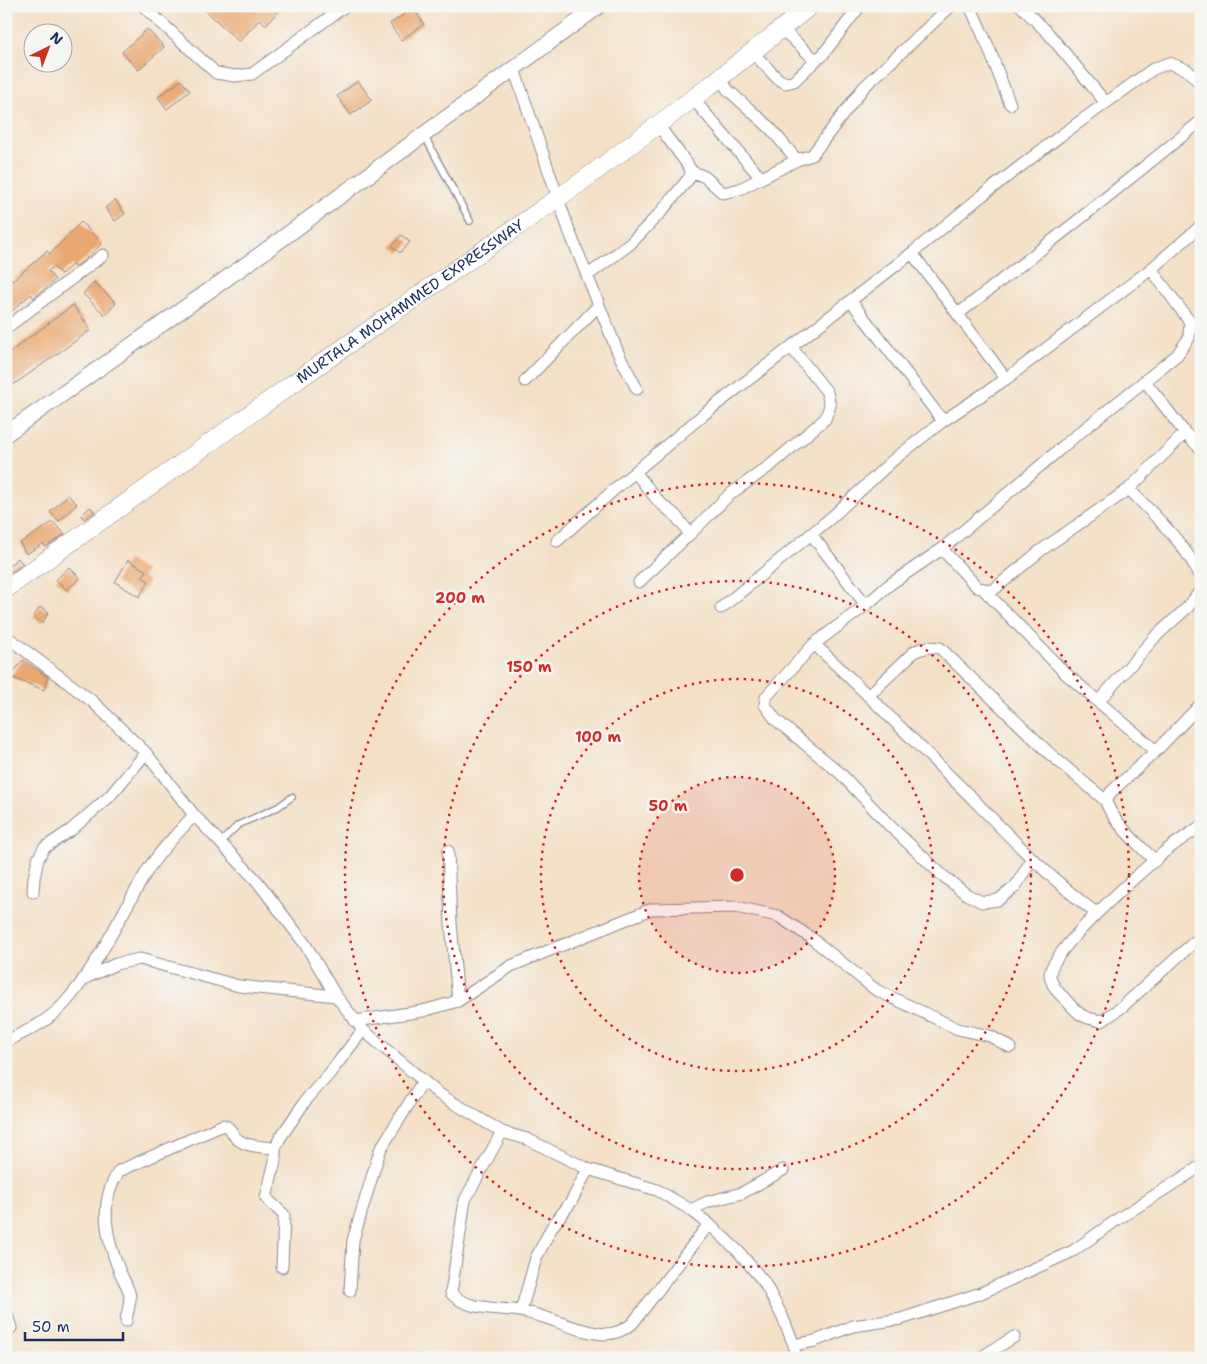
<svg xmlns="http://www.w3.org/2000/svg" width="1207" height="1364" viewBox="0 0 1207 1364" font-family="'Shantell Sans',sans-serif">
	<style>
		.building { fill: #eaa870 }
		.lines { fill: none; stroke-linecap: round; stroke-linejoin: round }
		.lane-casing { stroke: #888892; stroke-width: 8 }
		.street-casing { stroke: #888892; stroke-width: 13 }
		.secondary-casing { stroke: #888892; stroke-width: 17 }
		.primary-casing { stroke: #888892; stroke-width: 19 }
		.lane { stroke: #fff; stroke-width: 5.5 }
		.street { stroke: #fff; stroke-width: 11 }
		.secondary { stroke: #fff; stroke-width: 15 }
		.primary { stroke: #fff; stroke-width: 18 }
		.ring { fill: none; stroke: #d62828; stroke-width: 2.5; stroke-dasharray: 2.5 5 }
		.labels { text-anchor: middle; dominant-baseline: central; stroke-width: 5; stroke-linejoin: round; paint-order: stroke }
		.street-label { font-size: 15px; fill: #1b2f5e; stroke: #f6f6f2 }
		.centre { fill: #d62828; stroke: #f6f6f2; stroke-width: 2.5 }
		.ring-label { font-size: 15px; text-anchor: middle; font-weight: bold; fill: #d62828; stroke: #f6f6f2; stroke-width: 5; stroke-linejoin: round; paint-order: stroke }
	</style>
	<rect width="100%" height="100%" fill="#f6f6f2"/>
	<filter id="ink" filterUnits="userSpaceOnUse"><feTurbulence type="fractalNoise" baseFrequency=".02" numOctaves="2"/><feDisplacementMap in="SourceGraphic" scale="10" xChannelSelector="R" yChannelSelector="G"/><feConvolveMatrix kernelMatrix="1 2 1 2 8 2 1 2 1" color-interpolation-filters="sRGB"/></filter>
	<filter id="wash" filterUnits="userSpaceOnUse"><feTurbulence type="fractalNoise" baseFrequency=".0096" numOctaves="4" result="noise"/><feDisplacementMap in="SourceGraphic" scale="20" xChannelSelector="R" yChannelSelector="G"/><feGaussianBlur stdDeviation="1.12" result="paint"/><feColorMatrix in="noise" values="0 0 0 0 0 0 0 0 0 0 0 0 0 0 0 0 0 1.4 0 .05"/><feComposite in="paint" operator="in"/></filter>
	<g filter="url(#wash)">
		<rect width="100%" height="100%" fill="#f4e0c6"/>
		<g id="blocks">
			<path class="building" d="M 201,6 L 283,6 L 266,25 L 260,19 L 239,42 Z
				M 413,8 L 424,24 L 401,40 L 390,24 Z
				M 147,29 L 164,47 L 138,70 L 122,52 Z
				M 181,80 L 190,91 L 167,109 L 158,97 Z
				M 358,81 L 372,100 L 351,115 L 337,96 Z
				M 115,200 L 125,214 L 115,221 L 105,208 Z
				M 81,222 L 102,243 L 89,256 L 75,267 L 72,265 L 61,274 L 53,267 L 48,271 L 55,280 L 34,298 L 31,294 L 6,316 L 6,274 L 12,281 L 47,251 L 50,254 Z
				M 401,235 L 410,242 L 400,253 L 392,246 Z
				M 94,282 L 116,303 L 105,315 L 83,294 Z
				M 73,305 L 91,330 L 6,390 L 6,355 Z
				M 68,495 L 77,504 L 59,521 L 50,512 Z
				M 90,507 L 95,512 L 85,519 L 81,516 Z
				M 53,522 L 65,534 L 46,547 L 43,544 L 26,554 L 20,543 Z
				M 18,558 L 23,564 L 6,576 L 6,568 Z
				M 128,560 L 146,571 L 142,577 L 149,581 L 139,597 L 115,582 Z
				M 69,567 L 80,578 L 67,590 L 56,580 Z
				M 40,607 L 49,612 L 42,623 L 33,617 Z
				M 23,660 L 48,677 L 44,690 L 10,677 Z"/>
		</g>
	</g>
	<g filter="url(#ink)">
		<use href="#blocks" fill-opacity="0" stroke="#888892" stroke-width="1"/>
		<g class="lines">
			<defs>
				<path id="lane" d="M 424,135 L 470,221
					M 220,843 L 238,825 L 278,807 L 292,797"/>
				<path id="street" d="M 143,6 L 216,73 L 235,76 L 252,74 L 345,6
					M 970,6 L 988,46 L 1010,104
					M 1021,6 L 1048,33 L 1106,103
					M 782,29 L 812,57 L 818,58
					M 752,52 L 778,79 L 786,83 L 794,81 L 818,58 L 821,57 L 860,6
					M 514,69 L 570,233 L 619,355 L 637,389
					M 720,78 L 728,90 L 770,128 L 797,160
					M 693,99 L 761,178
					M 691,171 L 705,177 L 723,193 L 740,189 L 797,160 L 812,155 L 864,87 L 951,6
					M 912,253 L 1006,379
					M 588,275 L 630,244 L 661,212 L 690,177 L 691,171 L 688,165 L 658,125
					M 851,301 L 943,421
					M 958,314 L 1076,222 L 1201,121
					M 6,328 L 103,255
					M 525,381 L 599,305
					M 1145,381 L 1185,433 L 1201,449
					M 635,472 L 659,502 L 675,515 L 690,534 L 729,495 L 771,465 L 825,419 L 830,406 L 827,392 L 791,347
					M 811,534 L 866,605
					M 557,541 L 617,487 L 703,415 L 912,253 L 979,198 L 1060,136 L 1153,69 L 1169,63 L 1187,70 L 1201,84
					M 942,549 L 977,587 L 992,591 L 1040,551 L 1129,489 L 1185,433
					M 639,582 L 690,534
					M 984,590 L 1065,673 L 1156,751
					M 721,608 L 832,517 L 892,461 L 943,421 L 1006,379 L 1151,269 L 1201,226
					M 6,636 L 92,701 L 146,753 L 194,815 L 257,881 L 305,944 L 336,996 L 363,1030 L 439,1094 L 502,1132 L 527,1139 L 588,1169 L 657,1190 L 691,1210 L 709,1224 L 738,1251 L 764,1282 L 782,1316 L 794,1345 L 795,1358
					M 814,644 C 868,694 919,746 971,797 C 1011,838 1050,879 1096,913
					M 869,695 L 915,651 L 928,647 L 940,648 L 1050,754 L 1106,801
					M 1098,702 L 1155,637 L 1188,607 L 1200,591 C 1200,586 1200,580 1199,576 C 1189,547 1150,511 1129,489
					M 1201,826 C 1188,835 1175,843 1163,853 C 1142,871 1052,949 1050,974 C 1050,983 1058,993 1065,999 C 1079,1015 1082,1018 1102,1021 L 1122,1007 L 1201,936
					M 448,851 L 451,923 L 458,1001
					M 1032,859 L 1015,887 L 998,900 L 982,902 L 966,894 L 942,875 L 889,825 L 840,773 L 776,720 L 765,705 L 766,697 L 814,644 L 866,605 L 889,585 L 942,549 L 1073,438 L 1177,355 L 1189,338 L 1190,322 L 1151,269
					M 1155,861 C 1141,847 1110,819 1106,801 L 1111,792 L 1156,751 L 1201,704
					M 33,892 L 34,878 L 38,859 L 44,848 L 71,830 L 109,797 L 146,753
					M 83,979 L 116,964 L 140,959 L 239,986 L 336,996
					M 355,1021 L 423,1011 L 458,1001 L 511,966 L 652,909 L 736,907 L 778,916 L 810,937 L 876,990 L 958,1029 L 990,1036 L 1010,1047
					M 6,1041 C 27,1032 49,1021 64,1004 C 100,964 121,913 149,868 C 162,848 179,832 194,815
					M 502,1132 L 465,1200 L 451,1293 C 467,1311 497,1307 519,1311 C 548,1315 575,1332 604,1334 C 616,1334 623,1330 632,1324 L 709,1224
					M 691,1210 L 707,1202 L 742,1193 L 783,1170
					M 282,1267 L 284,1215 L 266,1198 L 275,1161 L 275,1148 L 280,1138 L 306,1100 L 330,1073 L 363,1030
					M 350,1291 L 353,1240 L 380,1150 L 423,1081
					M 521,1311 L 536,1258 L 552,1227 L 571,1202 L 588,1169
					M 6,1312 L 11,1328
					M 126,1321 C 127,1313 130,1305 130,1297 C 130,1290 123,1279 120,1272 C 106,1239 98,1203 119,1171 L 223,1125 C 231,1127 231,1133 237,1139 C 246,1147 264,1147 275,1148
					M 794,1345 L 815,1341 L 853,1326 L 901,1319 L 981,1293 L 1073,1251 L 1118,1219 L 1201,1166
					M 980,1358 L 1014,1337"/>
				<path id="secondary" d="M 6,434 L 261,254 L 599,6"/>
				<g id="primary">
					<path id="s1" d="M 6,589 L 309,372 L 581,182 L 707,88 L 810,6"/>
				</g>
			</defs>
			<use href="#lane" class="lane-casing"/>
			<use href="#street" class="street-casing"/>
			<use href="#secondary" class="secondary-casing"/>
			<use href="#primary" class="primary-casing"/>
			<use href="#lane" class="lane"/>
			<use href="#street" class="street"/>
			<use href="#secondary" class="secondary"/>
			<use href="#primary" class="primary"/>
		</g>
	</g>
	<circle cx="737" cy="875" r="98" fill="#d62828" fill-opacity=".12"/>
	<g class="ring">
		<circle cx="737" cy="875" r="98"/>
		<circle cx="737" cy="875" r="196"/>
		<circle cx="737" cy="875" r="294"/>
		<circle cx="737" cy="875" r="392"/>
	</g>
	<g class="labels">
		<g class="street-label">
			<text stroke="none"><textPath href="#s1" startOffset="496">MURTALA MOHAMMED EXPRESSWAY</textPath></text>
		</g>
	</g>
	<circle cx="737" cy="875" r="8" class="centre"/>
	<g class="ring-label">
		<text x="460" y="603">200 m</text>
		<text x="529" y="672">150 m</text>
		<text x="598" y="742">100 m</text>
		<text x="668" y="811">50 m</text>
	</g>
	<rect width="1207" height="1364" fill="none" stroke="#f6f6f2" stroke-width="25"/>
	<g transform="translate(48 48) rotate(42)"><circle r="24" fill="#f6f6f2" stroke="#9ea6b7"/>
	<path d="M0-4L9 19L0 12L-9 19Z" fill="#c8321e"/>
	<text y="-8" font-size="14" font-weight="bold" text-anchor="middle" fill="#1b2f5e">N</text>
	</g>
	<path d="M25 1332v8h98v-8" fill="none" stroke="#1b2f5e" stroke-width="2.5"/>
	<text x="32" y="1332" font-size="15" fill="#1b2f5e" stroke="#f6f6f2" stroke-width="4" paint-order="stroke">50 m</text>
</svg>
